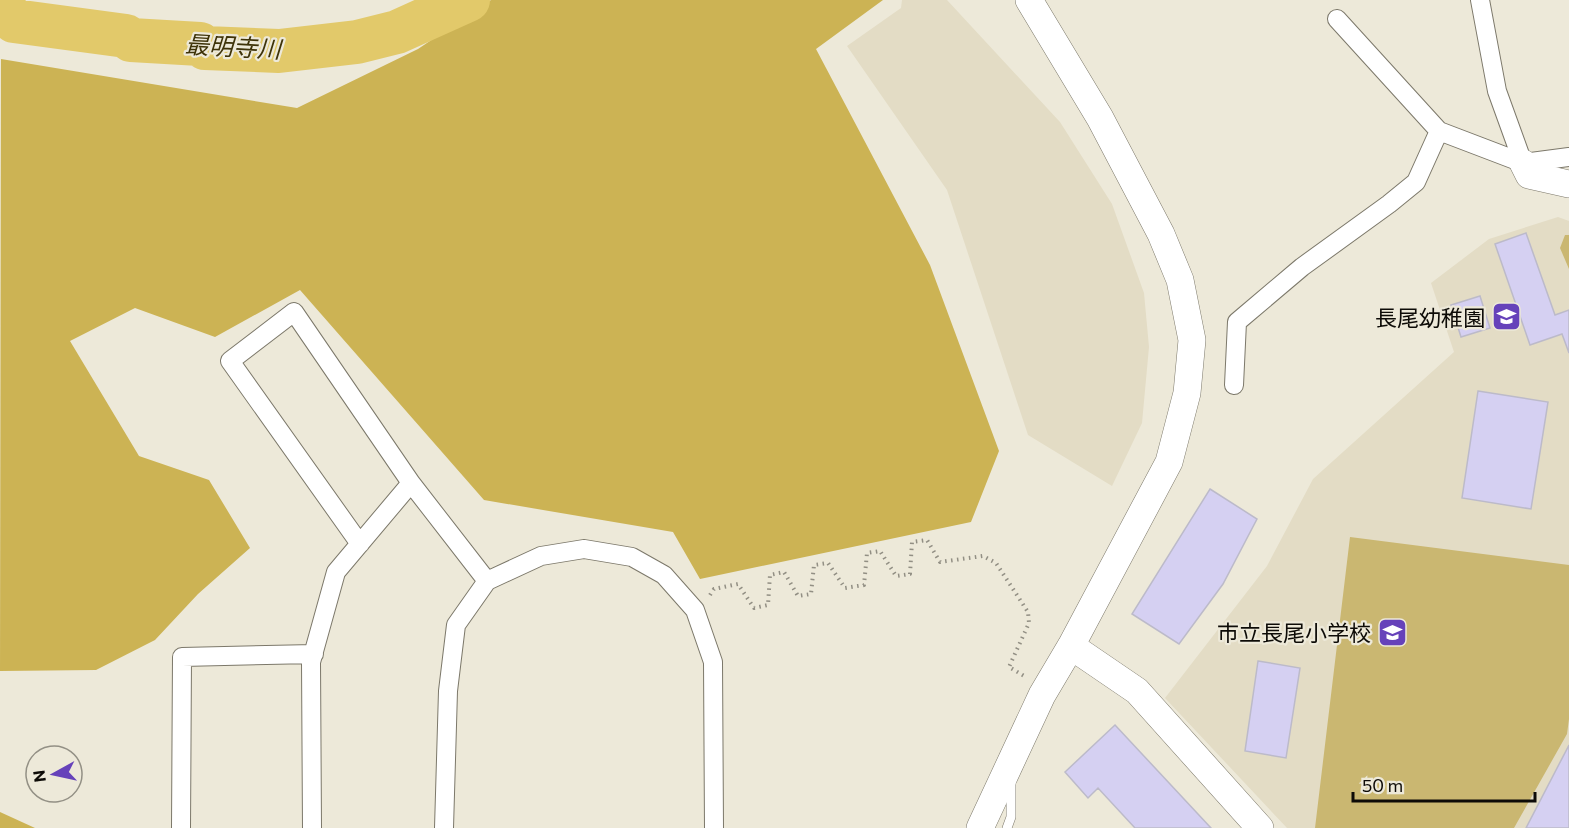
<svg xmlns="http://www.w3.org/2000/svg" width="1569" height="828" viewBox="0 0 1569 828" font-family="Commissioner,'Noto Sans JP',sans-serif">
	<style>
		.built { fill: #e3dcc5 }
		.green { fill: #cab771 }
		.forest { fill: #ccb354 }
		.lines { fill: none; stroke-linecap: round; stroke-linejoin: round }
		.stream { stroke: #e2c96a; stroke-width: 8 }
		.river { stroke: #e2c96a; stroke-width: 44 }
		.building { fill: #d5d0f2; stroke: #bcbac9; stroke-width: 1.5 }
		.lane-casing { stroke: #7c786a; stroke-width: 10 }
		.street-casing { stroke: #7c786a; stroke-width: 20 }
		.secondary-casing { stroke: #7c786a; stroke-width: 28 }
		.path { stroke: #928f84; stroke-width: 4; stroke-dasharray: 1.5 4.5; stroke-linecap: butt }
		.lane { stroke: #fff; stroke-width: 9 }
		.street { stroke: #fff; stroke-width: 18 }
		.secondary { stroke: #fff; stroke-width: 27 }
		.labels { text-anchor: middle; dominant-baseline: central; stroke-width: 4.5; stroke-linejoin: round; paint-order: stroke }
		.poi-label { font-size: 22px; fill: #0d0b07; stroke: #ede9d9; text-anchor: end }
		.water-label { font-size: 24px; font-style: italic; fill: #3e3309; stroke: #ede9d9 }
	</style>
	<rect width="100%" height="100%" fill="#ede9d9"/>
	<path class="built" d="M 902,0 L 947,0 L 1060,122 L 1112,204 L 1144,293 L 1149,347 L 1142,423 L 1112,486 L 1028,435 L 947,190 L 847,46 L 901,8 Z
		M 1558,217 L 1569,221 L 1569,828 L 1287,828 L 1165,698 L 1267,566 L 1313,479 L 1454,352 L 1431,283 L 1489,239 Z"/>
	<path class="green" d="M 1565,235 L 1569,235 L 1569,269 L 1560,248 Z
		M 1350,537 L 1569,565 L 1569,719 L 1567,734 L 1514,828 L 1315,828 Z"/>
	<path class="forest" d="M 491,0 L 883,0 L 816,49 L 930,265 L 999,451 L 971,522 L 700,579 L 673,532 L 484,500 L 300,290 L 215,337 L 135,308 L 70,341 L 139,456 L 209,480 L 250,548 L 198,594 L 155,640 L 96,670 L 0,671 L 1,59 L 297,108 L 418,49 Z
		M 0,812 L 35,828 L 0,828 Z"/>
	<g class="lines">
		<path class="stream" d="M 0,25 L 14,21"/>
		<path class="river" d="M 0,4 L 14,21 L 126,36 L 131,40 L 200,44 L 205,48 L 279,51 L 357,42 L 397,32 L 468,0"/>
	</g>
	<path class="building" d="M 1526,233 L 1555,315 L 1569,310 L 1569,353 L 1562,334 L 1530,345 L 1495,244 Z
		M 1480,296 L 1490,328 L 1461,337 L 1451,305 Z
		M 1478,391 L 1548,402 L 1531,509 L 1462,498 Z
		M 1210,489 L 1257,519 L 1223,584 L 1179,644 L 1132,614 Z
		M 1258,661 L 1300,668 L 1286,758 L 1245,751 Z
		M 1115,725 L 1211,828 L 1135,828 L 1098,788 L 1088,798 L 1065,772 Z
		M 1569,745 L 1569,828 L 1526,828 Z"/>
	<g class="lines">
		<defs>
			<path id="lane" d="M 1007,828 L 1011,817 L 1011,784"/>
			<path id="street" d="M 1480,0 L 1497,91 L 1523,163
				M 1337,19 L 1439,131 L 1523,163 L 1569,157
				M 1234,385 L 1237,322 L 1302,267 L 1389,204 L 1416,182 L 1439,131
				M 411,483 L 487,581 L 456,625 L 448,691 L 444,828
				M 487,581 L 541,556 L 584,549 L 632,557 L 664,575 L 695,610 L 713,662 L 714,828
				M 181,828 L 182,657 L 314,654
				M 312,828 L 311,662 L 336,572 L 411,483 L 294,312 L 230,361 L 360,544"/>
			<path id="secondary" d="M 1523,163 L 1529,175 L 1569,184
				M 1071,646 L 1137,691 L 1260,828
				M 980,828 L 1042,695 L 1071,646 L 1169,462 L 1187,393 L 1192,340 L 1180,280 L 1161,234 L 1100,118 L 1029,0"/>
		</defs>
		<use href="#lane" class="lane-casing"/>
		<use href="#street" class="street-casing"/>
		<use href="#secondary" class="secondary-casing"/>
		<path class="path" d="M 710,595 L 714,589 L 738,584 L 754,608 L 768,605 L 770,575 L 784,572 L 798,596 L 811,594 L 814,565 L 828,563 L 845,588 L 864,585 L 867,553 L 880,551 L 896,576 L 910,574 L 912,542 L 927,540 L 940,562 L 983,556 L 996,563 L 1028,612 L 1029,623 L 1009,667 L 1026,677"/>
		<use href="#lane" class="lane"/>
		<use href="#street" class="street"/>
		<use href="#secondary" class="secondary"/>
	</g>
	<defs>
		<symbol id="school-square" viewBox="-11 -11 22 22"><rect x="-9" y="-9" width="18" height="18" rx="4" fill="#6642ba" stroke="#ede9d9"/><path d="M0-5L7-2L0 1L-7-2ZM-4 1L0 2.5L4 1V4Q0 6-4 4Z" fill="#fff"/></symbol>
	</defs>
	<g fill-rule="evenodd">
		<use href="#school-square" x="1490" y="300" width="33" height="33"/>
		<use href="#school-square" x="1376" y="616" width="33" height="33"/>
	</g>
	<g class="labels">
		<g class="poi-label">
			<text x="1485" y="317">長尾幼稚園</text>
			<text x="1371" y="632">市立長尾小学校</text>
		</g>
		<g class="water-label">
			<text transform="translate(233 46) rotate(3)">最明寺川</text>
		</g>
	</g>
	<g transform="translate(54 774) rotate(262)"><circle r="28" fill="#ede9d9" stroke="#939085" stroke-width="1.5"/>
	<path d="M0-4.5L10 22L0 15L-10 22Z" fill="#6642ba"/>
	<text y="-9" font-size="16" font-weight="bold" text-anchor="middle" fill="#0d0b07">N</text>
	</g>
	<path d="M1353 792v9h182v-9" fill="none" stroke="#0d0b07" stroke-width="3"/>
	<text x="1362" y="792" font-size="18" fill="#0d0b07" stroke="#ede9d9" stroke-width="4.5" paint-order="stroke">50 m</text>
</svg>
